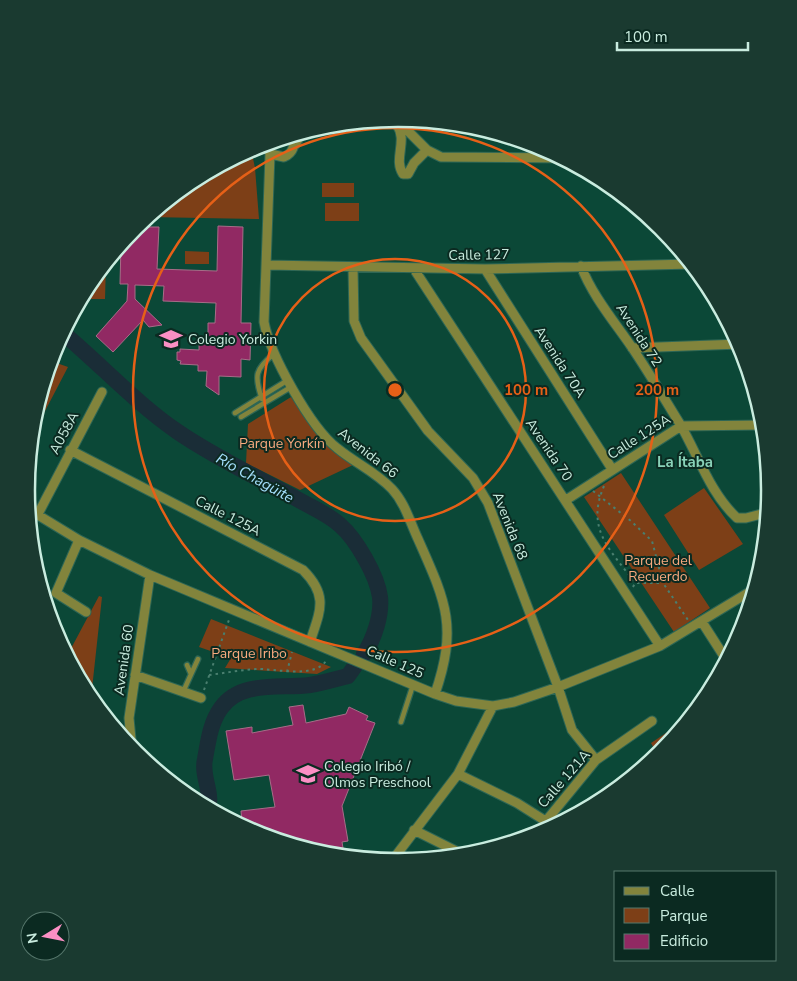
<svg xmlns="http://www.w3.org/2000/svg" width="797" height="981" viewBox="0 0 797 981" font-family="'Nunito Sans',sans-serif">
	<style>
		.green { fill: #7d3f17 }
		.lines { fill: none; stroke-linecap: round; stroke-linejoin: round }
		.river { stroke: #1a2d37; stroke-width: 16 }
		.building { fill: #912963; stroke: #a76d88 }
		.service-casing { stroke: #2d6655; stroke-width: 7 }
		.minor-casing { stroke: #2d6655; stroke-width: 11 }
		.path { stroke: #4a7f6f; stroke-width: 2; stroke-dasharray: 2.5 4; stroke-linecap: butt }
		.service { stroke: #82843c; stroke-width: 4.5 }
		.minor { stroke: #82843c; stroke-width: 9 }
		.ring { fill: none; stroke: #e66017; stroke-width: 2.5 }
		.labels { text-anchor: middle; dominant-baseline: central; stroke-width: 4; stroke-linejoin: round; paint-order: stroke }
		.street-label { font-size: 14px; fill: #c9ecdf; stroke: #0b2a21 }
		.poi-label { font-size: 14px; fill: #c9ecdf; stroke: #0b2a21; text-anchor: start }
		.park-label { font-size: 14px; fill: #f8aa7f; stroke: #0b2a21 }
		.neighbourhood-label { font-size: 15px; font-weight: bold; fill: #89d2b8; stroke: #0b2a21 }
		.water-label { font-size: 15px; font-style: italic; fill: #a5e0fd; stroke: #0b2a21 }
		.rim { fill: none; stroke: #c9ecdf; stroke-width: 2.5 }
		.centre { fill: #e66017; stroke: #0b2a21; stroke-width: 2.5 }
		.ring-label { font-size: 15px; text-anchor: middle; font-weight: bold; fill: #e66017; stroke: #0b2a21; stroke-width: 4; stroke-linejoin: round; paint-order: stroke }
	</style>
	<rect width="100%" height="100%" fill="#0b4837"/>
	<path class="green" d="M 251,149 L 255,168 L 259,219 L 148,217 L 192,181 Z
		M 322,183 L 354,183 L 354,197 L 322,197 Z
		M 325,203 L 359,203 L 359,221 L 325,221 Z
		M 185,251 L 209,252 L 209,264 L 185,264 Z
		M 106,263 L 105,299 L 81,299 L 89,283 Z
		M 51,361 L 68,367 L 32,436 L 33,418 Z
		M 291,397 L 329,448 L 353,465 L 300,490 L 246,463 L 248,424 Z
		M 621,473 L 710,608 L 674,632 L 584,497 Z
		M 704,488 L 743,544 L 699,570 L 664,515 Z
		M 99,596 L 102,597 L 91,698 L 67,656 Z
		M 211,619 L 331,667 L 317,674 L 225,668 L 231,658 L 199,647 Z
		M 685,725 L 662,754 L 658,756 L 651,743 L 675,727 L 677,730 Z"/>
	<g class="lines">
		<path class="river" d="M 63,333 C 100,364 138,405 178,432 C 216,458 257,477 297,499 C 311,507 328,514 340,525 C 356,539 377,575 380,597 C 382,615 374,639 364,654
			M 208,809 C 213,792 201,776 205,759 C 208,743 210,723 221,708 C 241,680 280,689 310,685 C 323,683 336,679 348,676 L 355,666"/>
	</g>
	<path class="building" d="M 218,226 L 243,227 L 241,323 L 251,323 L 250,360 L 241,359 L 241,377 L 219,376 L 219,395 L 206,386 L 207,371 L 198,371 L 198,365 L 180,364 L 181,361 L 177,360 L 177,352 L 180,352 L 180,349 L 199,350 L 199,340 L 208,341 L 208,323 L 215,323 L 216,303 L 163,301 L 164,286 L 135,285 L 135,299 L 162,325 L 149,327 L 143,320 L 113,352 L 96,336 L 127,301 L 128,284 L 120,284 L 121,245 L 135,227 L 159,227 L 157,269 L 217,271 Z
		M 303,705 L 306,723 L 346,714 L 349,707 L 368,716 L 366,720 L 375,723 L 342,806 L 348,841 L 342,842 L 343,848 L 325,855 L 325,852 L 317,853 L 256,834 L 233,822 L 242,821 L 241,811 L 275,807 L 269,775 L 234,780 L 226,731 L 252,727 L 252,733 L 293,725 L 289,707 Z"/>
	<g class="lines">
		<defs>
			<path id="service" d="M 262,399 C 254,376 255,369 274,354
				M 235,413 L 288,380
				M 241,417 L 291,387
				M 187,665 L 191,674
				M 183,692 L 198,659
				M 401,722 L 413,685"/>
			<path id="minor" d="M 389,119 C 395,126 405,128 411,119
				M 397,125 C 408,141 393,159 403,174 L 408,174 L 414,163 L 427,150
				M 402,125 L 427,150 L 441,157 L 562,158
				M 266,143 L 270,154 L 284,157 C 293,153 296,145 292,136
				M 294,146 L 302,133
				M 270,154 L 264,322 C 270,355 311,428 337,448 C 355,463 376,472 392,489 C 405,503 410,522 418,539 C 446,602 458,626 435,694
				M 266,265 L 485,269 L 692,264
				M 581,266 C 592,295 613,320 631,346 C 648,371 664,398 680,424 C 698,455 710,493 737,518 L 746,518 L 769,512
				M 353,267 L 354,321 L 361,338 L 428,431 L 473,478 L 488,503 L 558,687 L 572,730 L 596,760
				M 414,269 L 660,646
				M 485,269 L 612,469
				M 632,348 L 740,344
				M 70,450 L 303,570 C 329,596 320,611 310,642
				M 566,500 L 681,426 L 764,425
				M 28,509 L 79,540 L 150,575 L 435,694 L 456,701 L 493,706 L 514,702 L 558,687 L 660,646 L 756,588
				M 38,514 L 102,392
				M 79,540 L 56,593 L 86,612
				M 702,622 L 727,661
				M 135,675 L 201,698
				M 132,750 L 129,718 L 150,575
				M 458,774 L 517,803 L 555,827
				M 546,821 L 596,760 L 652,721
				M 414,830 L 466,856
				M 391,862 L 458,774 L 493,706"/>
		</defs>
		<use href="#service" class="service-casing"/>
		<use href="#minor" class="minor-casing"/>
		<path class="path" d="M 604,486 C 585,530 611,550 635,583
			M 593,491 L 631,521 L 652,541 L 663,583 L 688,620
			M 633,587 L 635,583 L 663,583
			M 287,672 L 292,652
			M 209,675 C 225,673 240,670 256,669 C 273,668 317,680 327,659
			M 204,690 L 230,617"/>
		<use href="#service" class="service"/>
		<use href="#minor" class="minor"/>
	</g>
	<g class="ring">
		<circle cx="395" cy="390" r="131"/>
		<circle cx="395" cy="390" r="262"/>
	</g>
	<defs>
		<symbol id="school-bare" viewBox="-9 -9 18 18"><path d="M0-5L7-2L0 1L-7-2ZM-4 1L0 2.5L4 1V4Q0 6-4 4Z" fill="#fb8fc4" stroke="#0b2a21" stroke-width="2.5" paint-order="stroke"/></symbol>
	</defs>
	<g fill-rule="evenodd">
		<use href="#school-bare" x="155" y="323" width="32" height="32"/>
		<use href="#school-bare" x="292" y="758" width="32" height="32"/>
	</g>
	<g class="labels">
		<g class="street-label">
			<text transform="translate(479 255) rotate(-1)">Calle 127</text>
			<text transform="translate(639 335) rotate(57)">Avenida 72</text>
			<text transform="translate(560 362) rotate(57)">Avenida 70A</text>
			<text transform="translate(64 433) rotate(-62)">A058A</text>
			<text transform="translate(639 437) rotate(-32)">Calle 125A</text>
			<text transform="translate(549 450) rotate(56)">Avenida 70</text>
			<text transform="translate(368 453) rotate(38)">Avenida 66</text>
			<text transform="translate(228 516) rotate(27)">Calle 125A</text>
			<text transform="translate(510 526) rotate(68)">Avenida 68</text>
			<text transform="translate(124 660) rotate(-82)">Avenida 60</text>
			<text transform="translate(395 662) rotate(24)">Calle 125</text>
			<text transform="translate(564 779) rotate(-49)">Calle 121A</text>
		</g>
		<g class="poi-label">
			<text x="188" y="339">Colegio Yorkin</text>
			<text x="324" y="766">Colegio Iribó /<tspan x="324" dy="16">Olmos Preschool</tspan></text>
		</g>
		<g class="park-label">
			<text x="282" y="443">Parque Yorkín</text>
			<text x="658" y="560">Parque del<tspan x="658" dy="16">Recuerdo</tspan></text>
			<text x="249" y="653">Parque Iribo</text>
		</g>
		<g class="neighbourhood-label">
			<text x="685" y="462">La Ítaba</text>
		</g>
		<g class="water-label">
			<text transform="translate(255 478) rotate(29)">Río Chagüite</text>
		</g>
	</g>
	<path d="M0 0H797V981H0ZM35 490a363 363 0 1 1 726 0a363 363 0 1 1-726 0Z" fill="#1a3a30" fill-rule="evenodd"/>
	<path class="rim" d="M35 490a363 363 0 1 1 726 0a363 363 0 1 1-726 0Z"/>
	<circle cx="395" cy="390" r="8" class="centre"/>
	<g class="ring-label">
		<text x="526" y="395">100 m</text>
		<text x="657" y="395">200 m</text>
	</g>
	<rect x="614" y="871" width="162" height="90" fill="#0b2a21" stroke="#57786d"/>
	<rect x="624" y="887" width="25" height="8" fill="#82843c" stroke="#57786d"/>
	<text x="660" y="896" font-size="15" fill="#c9ecdf">Calle</text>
	<rect x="624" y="908" width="25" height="15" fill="#7d3f17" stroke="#57786d"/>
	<text x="660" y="921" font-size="15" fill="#c9ecdf">Parque</text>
	<rect x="624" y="934" width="25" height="15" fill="#912963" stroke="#57786d"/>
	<text x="660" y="946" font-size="15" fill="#c9ecdf">Edificio</text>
	<g transform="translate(45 936) rotate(260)"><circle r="24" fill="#0b2a21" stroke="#57786d"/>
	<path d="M0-4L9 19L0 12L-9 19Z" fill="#fb8fc4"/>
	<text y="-8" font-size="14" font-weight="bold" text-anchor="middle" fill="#c9ecdf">N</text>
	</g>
	<path d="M617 42v8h131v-8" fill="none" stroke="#c9ecdf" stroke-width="2.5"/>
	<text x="624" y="42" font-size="15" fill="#c9ecdf" stroke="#0b2a21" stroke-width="4" paint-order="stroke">100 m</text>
</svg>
